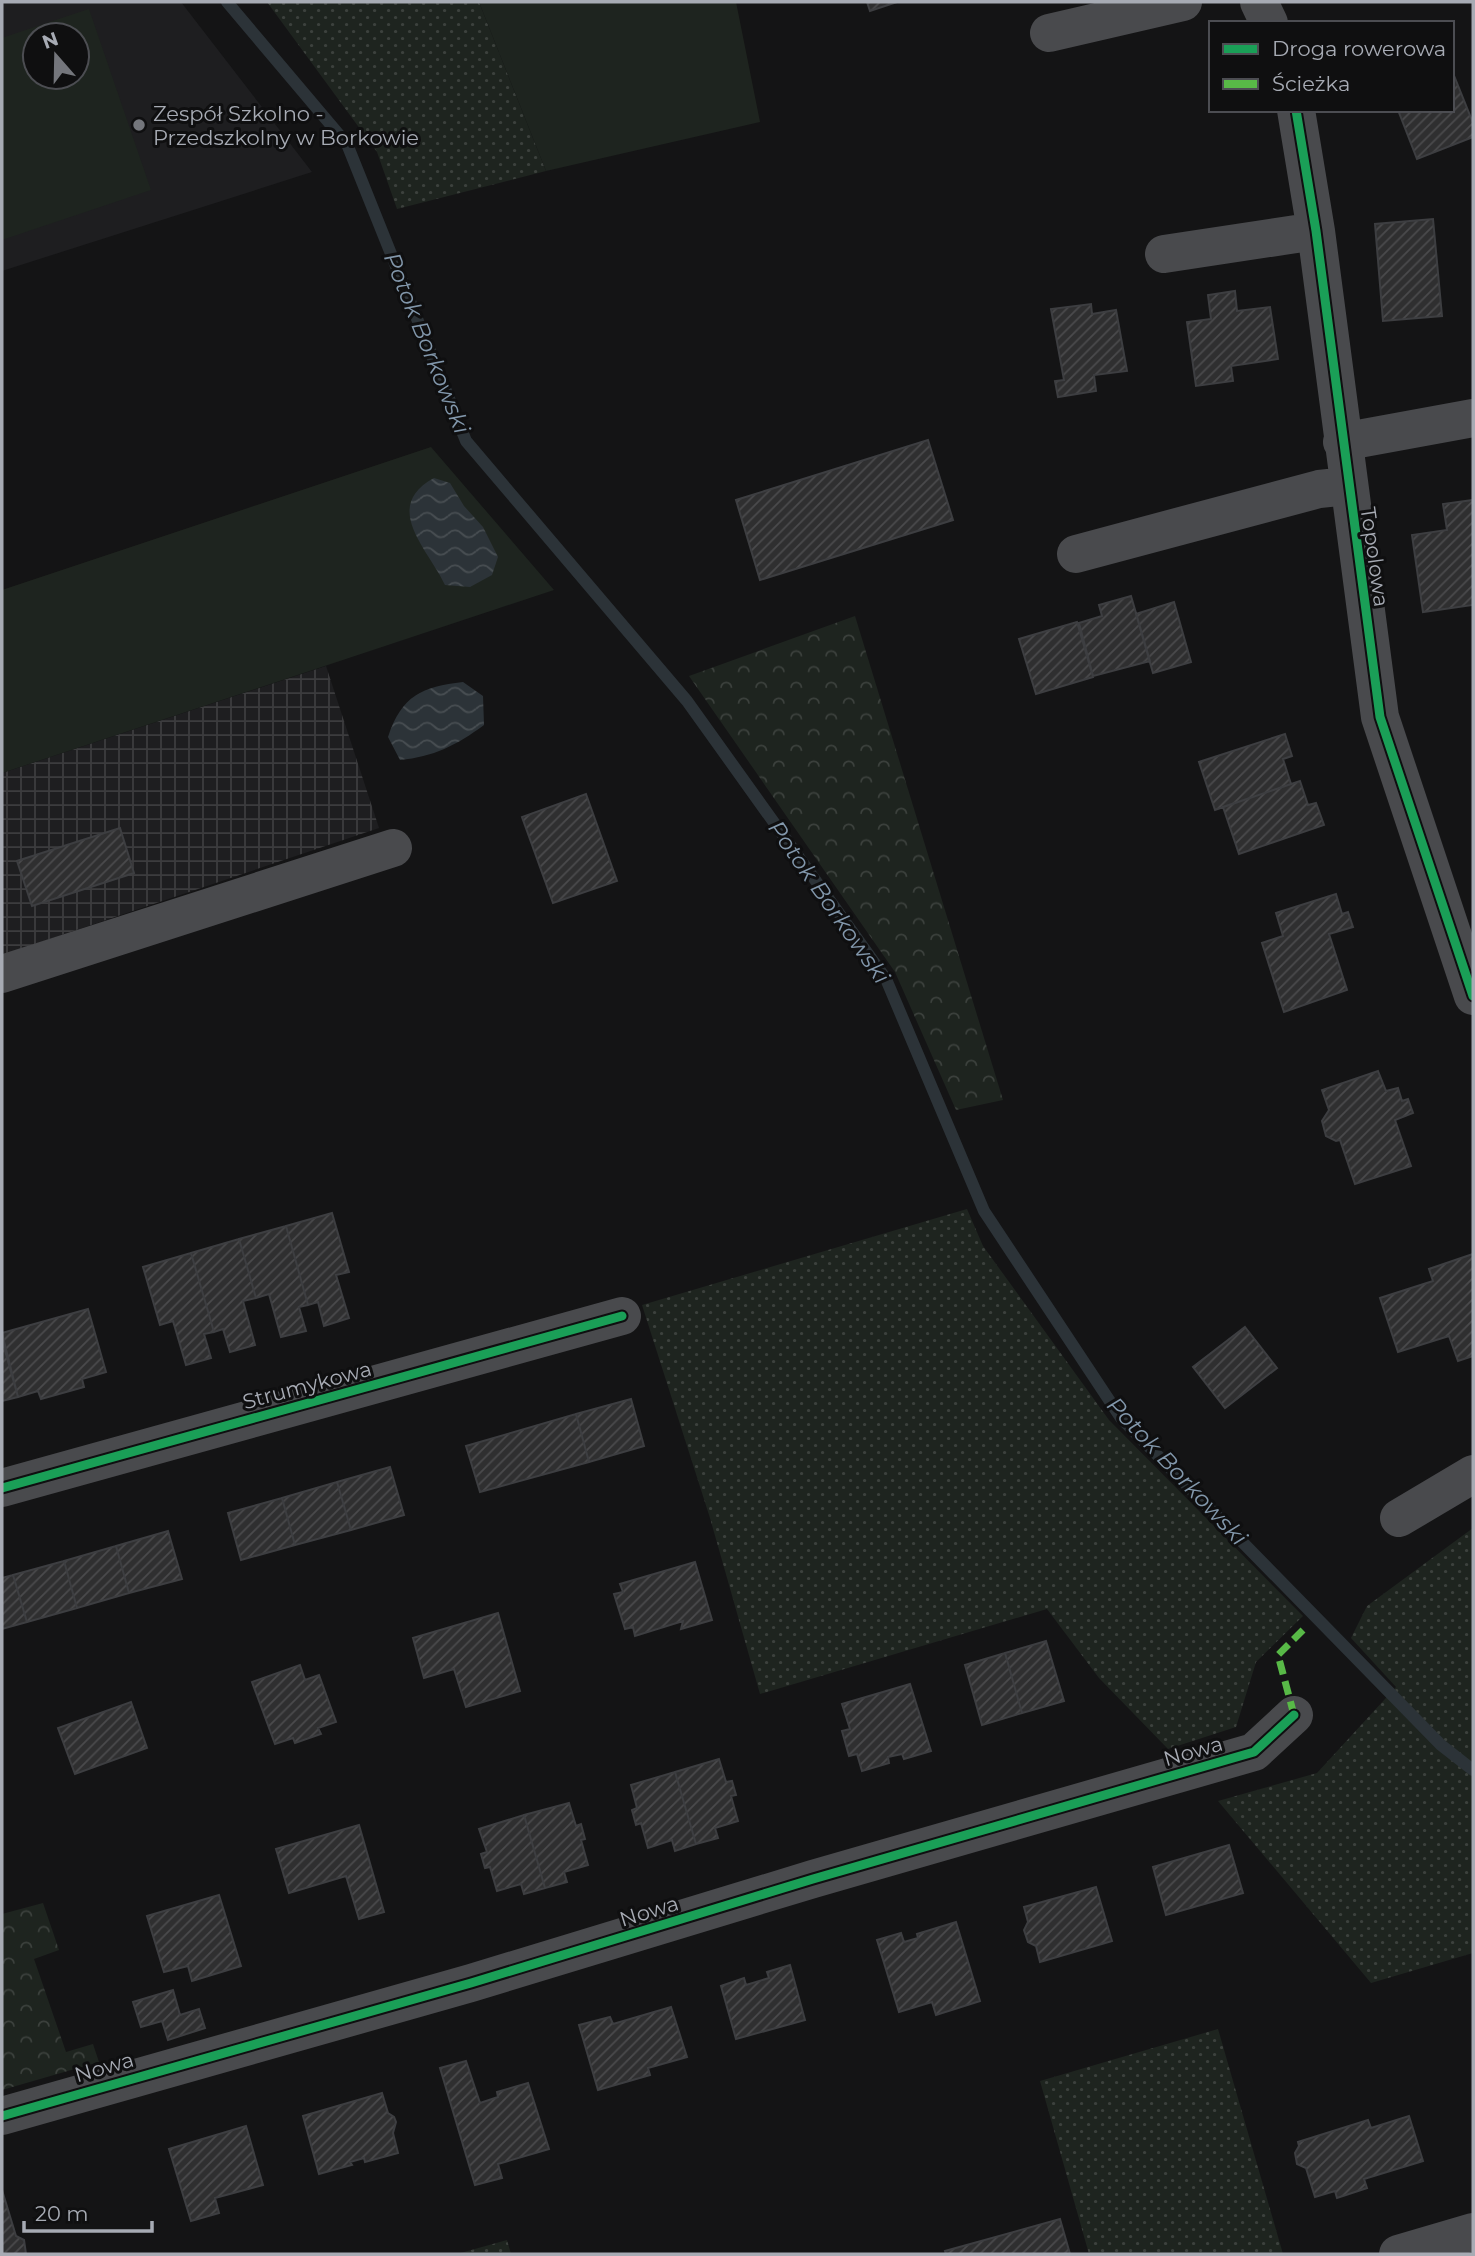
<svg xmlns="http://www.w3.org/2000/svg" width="1475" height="2256" viewBox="0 0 1475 2256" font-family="Montserrat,sans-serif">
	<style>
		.built { fill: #1e1e20; fill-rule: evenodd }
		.industrial { fill: url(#industrial-grid) }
		.grass { fill: url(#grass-dots) }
		.forest { fill: url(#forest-crowns) }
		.green { fill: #1e241f; fill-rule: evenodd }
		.water { fill: url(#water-waves) }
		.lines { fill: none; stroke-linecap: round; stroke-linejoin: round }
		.stream { stroke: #2c3338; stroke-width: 12 }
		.building { fill: url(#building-hatch); stroke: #3d3e41; stroke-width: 2 }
		.minor { stroke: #494a4d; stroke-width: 38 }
		.quiet { stroke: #58b947; stroke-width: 7; stroke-dasharray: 14 7; stroke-linecap: butt }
		.cycleway-casing { stroke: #0f0f10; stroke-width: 13 }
		.cycleway { stroke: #1a9f57; stroke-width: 9 }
		.poi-dot { fill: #74767c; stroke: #0f0f10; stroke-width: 2.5 }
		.labels { text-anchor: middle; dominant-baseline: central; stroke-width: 6; stroke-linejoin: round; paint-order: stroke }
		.poi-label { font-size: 21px; fill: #a7abb4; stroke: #0f0f10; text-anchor: start }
		.street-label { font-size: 21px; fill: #a7abb4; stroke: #0f0f10 }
		.water-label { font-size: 23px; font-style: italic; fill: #8297ab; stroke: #0f0f10 }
	</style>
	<defs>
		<pattern id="industrial-grid" width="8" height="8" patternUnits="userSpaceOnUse" patternTransform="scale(1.75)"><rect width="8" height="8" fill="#1e1e20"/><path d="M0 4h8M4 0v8" fill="none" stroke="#3c3c3e"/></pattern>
		<pattern id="grass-dots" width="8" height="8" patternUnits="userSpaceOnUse" patternTransform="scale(1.75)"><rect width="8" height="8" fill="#1e241f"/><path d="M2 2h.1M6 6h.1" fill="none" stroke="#3c413d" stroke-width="1.8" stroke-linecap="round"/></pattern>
		<pattern id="forest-crowns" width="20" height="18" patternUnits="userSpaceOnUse" patternTransform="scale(1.75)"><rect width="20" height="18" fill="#1e241f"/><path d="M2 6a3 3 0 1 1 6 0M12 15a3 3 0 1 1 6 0" fill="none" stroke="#3c413d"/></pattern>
		<pattern id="water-waves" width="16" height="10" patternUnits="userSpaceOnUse" patternTransform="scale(1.75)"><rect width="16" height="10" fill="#2c3338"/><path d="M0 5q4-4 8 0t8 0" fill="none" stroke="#484e52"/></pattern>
		<pattern id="building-hatch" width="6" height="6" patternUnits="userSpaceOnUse" patternTransform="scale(1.75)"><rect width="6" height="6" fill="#2f2f30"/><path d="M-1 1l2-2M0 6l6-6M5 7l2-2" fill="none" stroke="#4a4a4c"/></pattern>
	</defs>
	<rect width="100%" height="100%" fill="#141415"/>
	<path class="built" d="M 2,2 L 181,2 L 312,172 L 2,271 ZM 35,35 L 77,35 L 77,77 L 35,77 Z"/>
	<path class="industrial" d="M 326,666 L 379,828 L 2,955 L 2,773 Z"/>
	<path class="grass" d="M 267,2 L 479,2 L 546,171 L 397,209 L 377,152 Z
		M 967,1209 L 983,1246 L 1109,1420 L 1303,1616 L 1256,1662 L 1236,1727 L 1168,1749 L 1099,1678 L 1047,1609 L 760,1694 L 710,1518 L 642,1305 Z
		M 1473,1528 L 1473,1953 L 1371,1983 L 1218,1801 L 1317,1773 L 1396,1687 L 1351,1638 L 1367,1606 Z
		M 1218,2029 L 1283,2254 L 1089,2254 L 1040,2081 Z
		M 507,2240 L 511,2254 L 457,2254 Z"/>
	<path class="forest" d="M 855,616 L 1003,1100 L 956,1110 L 895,972 L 689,676 Z
		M 43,1903 L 59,1950 L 34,1959 L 66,2052 L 93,2044 L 99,2062 L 2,2090 L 2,1914 Z"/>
	<path class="green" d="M 479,2 L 736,2 L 760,122 L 546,171 Z
		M 89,9 L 151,190 L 2,240 L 2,38 ZM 35,35 L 77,35 L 77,77 L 35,77 Z
		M 431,447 L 554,590 L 2,773 L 2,590 Z"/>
	<path class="water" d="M 434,478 L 450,483 L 464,506 L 483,527 L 498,557 L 492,575 L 470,587 L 445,585 C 428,549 381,507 434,478 Z
		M 463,682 L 483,696 L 484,725 C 457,745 433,757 400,760 L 388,737 C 402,695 422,687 463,682 Z"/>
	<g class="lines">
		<path class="stream" d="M 227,2 L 347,144 L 466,441 L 687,701 L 886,979 L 984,1211 L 1121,1418 L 1441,1745 L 1473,1770"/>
	</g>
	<path class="building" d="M 867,2 L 897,2 L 870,11 Z
		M 1453,73 L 1473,123 L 1473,137 L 1417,159 L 1398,110 L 1452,110 Z
		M 1433,219 L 1442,316 L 1383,321 L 1375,224 Z
		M 1235,291 L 1237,311 L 1270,307 L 1278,359 L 1231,366 L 1233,381 L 1196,386 L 1187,322 L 1211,319 L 1208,295 Z
		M 1091,304 L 1092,314 L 1116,310 L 1127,371 L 1094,375 L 1096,391 L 1058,397 L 1055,381 L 1064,380 L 1051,309 Z
		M 928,440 L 953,520 L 760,580 L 736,500 Z
		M 1473,500 L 1473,605 L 1423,612 L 1412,535 L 1447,530 L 1443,504 Z
		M 1131,596 L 1150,661 L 1093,676 L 1079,623 L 1102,616 L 1099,605 Z
		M 1174,602 L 1191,662 L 1153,673 L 1136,614 Z
		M 1077,622 L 1093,677 L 1036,694 L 1019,639 Z
		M 1285,734 L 1292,756 L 1283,759 L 1291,784 L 1215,810 L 1199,762 Z
		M 1300,781 L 1308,805 L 1316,803 L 1324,825 L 1239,854 L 1223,807 Z
		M 586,794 L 617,881 L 553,903 L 522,817 Z
		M 120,828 L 134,873 L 32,906 L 17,861 Z
		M 1336,894 L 1342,914 L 1348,912 L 1353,927 L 1329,934 L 1347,990 L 1284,1012 L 1262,943 L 1283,936 L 1276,913 Z
		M 1378,1071 L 1386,1091 L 1398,1088 L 1402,1101 L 1408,1099 L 1413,1113 L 1395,1120 L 1411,1166 L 1355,1184 L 1340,1140 L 1336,1141 L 1326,1136 L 1322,1121 L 1329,1110 L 1322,1090 Z
		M 332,1213 L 349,1272 L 336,1275 L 349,1318 L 324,1326 L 318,1302 L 308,1305 L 286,1226 Z
		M 286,1226 L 308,1305 L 299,1307 L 306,1331 L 281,1337 L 269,1294 L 256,1298 L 239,1239 Z
		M 239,1239 L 256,1298 L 243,1301 L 255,1345 L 230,1352 L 223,1329 L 214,1332 L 191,1253 Z
		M 191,1253 L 214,1332 L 204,1334 L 211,1358 L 186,1365 L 173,1321 L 160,1325 L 143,1267 Z
		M 1473,1254 L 1473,1356 L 1458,1361 L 1449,1336 L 1398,1352 L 1380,1298 L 1433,1281 L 1429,1269 Z
		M 88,1309 L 106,1372 L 82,1379 L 84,1387 L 41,1399 L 38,1391 L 18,1397 L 2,1333 Z
		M 1245,1327 L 1277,1368 L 1225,1408 L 1193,1367 Z
		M 2,1340 L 18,1397 L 2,1401 Z
		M 631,1399 L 644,1446 L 589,1462 L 576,1414 Z
		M 576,1414 L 589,1462 L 480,1492 L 466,1446 Z
		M 390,1467 L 404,1515 L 351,1530 L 337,1482 Z
		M 337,1482 L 351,1530 L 295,1545 L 282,1498 Z
		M 282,1498 L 295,1545 L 241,1560 L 228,1513 Z
		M 168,1531 L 182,1579 L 129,1593 L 116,1546 Z
		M 116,1546 L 129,1593 L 77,1608 L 64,1561 Z
		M 64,1561 L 77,1608 L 27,1622 L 13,1575 Z
		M 695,1562 L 712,1620 L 681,1629 L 683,1621 L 635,1636 L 633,1627 L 625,1629 L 614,1594 L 623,1592 L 620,1584 Z
		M 13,1575 L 27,1622 L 2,1629 L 2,1578 Z
		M 498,1613 L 520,1691 L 466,1707 L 454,1669 L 424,1678 L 413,1638 Z
		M 1046,1641 L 1064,1701 L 1022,1713 L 1005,1653 Z
		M 1005,1653 L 1022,1713 L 982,1725 L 965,1665 Z
		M 300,1665 L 305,1680 L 319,1675 L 336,1722 L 318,1728 L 321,1734 L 295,1743 L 293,1738 L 275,1744 L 252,1682 Z
		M 910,1684 L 931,1751 L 904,1759 L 902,1754 L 888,1757 L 889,1763 L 862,1771 L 857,1754 L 849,1756 L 842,1731 L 850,1729 L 842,1704 Z
		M 131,1702 L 147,1748 L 75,1774 L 58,1728 Z
		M 719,1759 L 726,1782 L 732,1781 L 736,1795 L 731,1796 L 738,1821 L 715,1828 L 718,1838 L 696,1844 L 675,1772 Z
		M 675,1772 L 696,1844 L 675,1851 L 672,1840 L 648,1848 L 641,1823 L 636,1825 L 632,1810 L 637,1808 L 631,1785 Z
		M 569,1803 L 576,1826 L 581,1824 L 585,1839 L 581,1840 L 588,1865 L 564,1872 L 567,1882 L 545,1888 L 524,1815 Z
		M 524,1815 L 545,1888 L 524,1894 L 521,1884 L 497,1891 L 490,1867 L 485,1868 L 481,1854 L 487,1852 L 479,1829 Z
		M 359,1825 L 384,1912 L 359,1919 L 346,1876 L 289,1893 L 276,1849 Z
		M 1229,1845 L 1243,1893 L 1166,1915 L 1153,1867 Z
		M 1096,1887 L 1112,1941 L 1040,1962 L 1036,1946 L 1028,1942 L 1024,1930 L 1028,1922 L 1024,1907 Z
		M 219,1895 L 241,1966 L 192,1981 L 188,1966 L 164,1972 L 147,1916 Z
		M 956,1922 L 980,2001 L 936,2015 L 932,2002 L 899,2012 L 877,1940 L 901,1933 L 904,1942 L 918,1938 L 917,1934 Z
		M 790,1965 L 805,2020 L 736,2039 L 721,1986 L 744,1978 L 746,1985 L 769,1978 L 767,1972 Z
		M 173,1990 L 180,2015 L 199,2009 L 205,2028 L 168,2040 L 162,2021 L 141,2027 L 133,2002 Z
		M 671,2007 L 687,2057 L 648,2068 L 650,2075 L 598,2090 L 579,2025 L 610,2017 L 613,2024 Z
		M 466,2061 L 480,2103 L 498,2097 L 497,2092 L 528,2083 L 549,2149 L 498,2164 L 502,2178 L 475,2185 L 440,2068 Z
		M 382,2093 L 388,2113 L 394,2117 L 396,2122 L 393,2133 L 398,2153 L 365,2162 L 364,2158 L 350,2162 L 352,2165 L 319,2174 L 303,2116 Z
		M 1409,2116 L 1423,2161 L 1364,2179 L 1367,2188 L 1337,2198 L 1335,2191 L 1315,2197 L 1306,2168 L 1297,2164 L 1295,2153 L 1299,2146 L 1298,2142 L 1368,2120 L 1371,2128 Z
		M 246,2126 L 263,2185 L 215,2198 L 219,2213 L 191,2221 L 169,2149 Z
		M 2,2190 L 16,2236 L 24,2240 L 26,2254 L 2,2254 Z
		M 1060,2219 L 1070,2254 L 946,2254 L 945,2251 Z"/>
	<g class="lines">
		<path class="minor" d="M 1259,2 L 1269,23
			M 1049,33 L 1183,2
			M 1296,110 L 1316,231 L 1380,717 L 1473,996
			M 1164,254 L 1316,231
			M 1342,442 L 1473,418
			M 1076,554 L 1319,489 L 1348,486
			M 2,974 L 393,848
			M 2,1488 L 622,1316
			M 1399,1518 L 1473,1474
			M 2,2116 L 471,1983 L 813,1879 L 1254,1752 L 1294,1715
			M 1398,2254 L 1473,2232"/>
		<path class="quiet" d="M 1294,1715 L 1278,1655 L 1303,1630"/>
		<defs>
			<path id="cycleway" d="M 1296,110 L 1316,231 L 1380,717 L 1473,996
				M 2,1488 L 622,1316
				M 2,2116 L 471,1983 L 813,1879 L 1254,1752 L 1294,1715"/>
		</defs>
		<use href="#cycleway" class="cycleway-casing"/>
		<use href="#cycleway" class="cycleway"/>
	</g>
	<circle class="poi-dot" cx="139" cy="125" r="7"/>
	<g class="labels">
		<g class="poi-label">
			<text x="153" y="113">Zespół Szkolno -<tspan x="153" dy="24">Przedszkolny w Borkowie</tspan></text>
		</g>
		<g class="street-label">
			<text transform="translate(1375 557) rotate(82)">Topolowa</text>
			<text transform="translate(307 1385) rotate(-15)">Strumykowa</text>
			<text transform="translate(1193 1751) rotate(-16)">Nowa</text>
			<text transform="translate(649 1911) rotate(-17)">Nowa</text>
			<text transform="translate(104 2067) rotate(-16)">Nowa</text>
		</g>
		<g class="water-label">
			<text transform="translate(427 343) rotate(68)">Potok Borkowski</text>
			<text transform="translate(829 902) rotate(55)">Potok Borkowski</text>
			<text transform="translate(1177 1471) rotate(47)">Potok Borkowski</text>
		</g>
	</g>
	<rect width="1475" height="2256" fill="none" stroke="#a7abb4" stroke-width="7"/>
	<rect x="1209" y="21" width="245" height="91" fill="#0f0f10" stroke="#4c4d52" stroke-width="2"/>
	<rect x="1223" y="44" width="35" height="10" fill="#1a9f57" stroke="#4c4d52" stroke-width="2"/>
	<text x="1272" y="56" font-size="21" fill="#a7abb4">Droga rowerowa</text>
	<rect x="1223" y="79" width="35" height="10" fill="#58b947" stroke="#4c4d52" stroke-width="2"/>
	<text x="1272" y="91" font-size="21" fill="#a7abb4">Ścieżka</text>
	<g transform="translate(56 56) rotate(340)"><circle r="33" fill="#0f0f10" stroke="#4c4d52" stroke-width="2"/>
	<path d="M0-5L12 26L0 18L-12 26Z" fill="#74767c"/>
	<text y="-10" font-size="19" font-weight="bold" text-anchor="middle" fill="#a7abb4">N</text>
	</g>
	<path d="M24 2221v10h128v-10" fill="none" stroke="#a7abb4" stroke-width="3.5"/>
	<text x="35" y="2221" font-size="21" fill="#a7abb4" stroke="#0f0f10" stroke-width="5" paint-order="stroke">20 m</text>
</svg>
